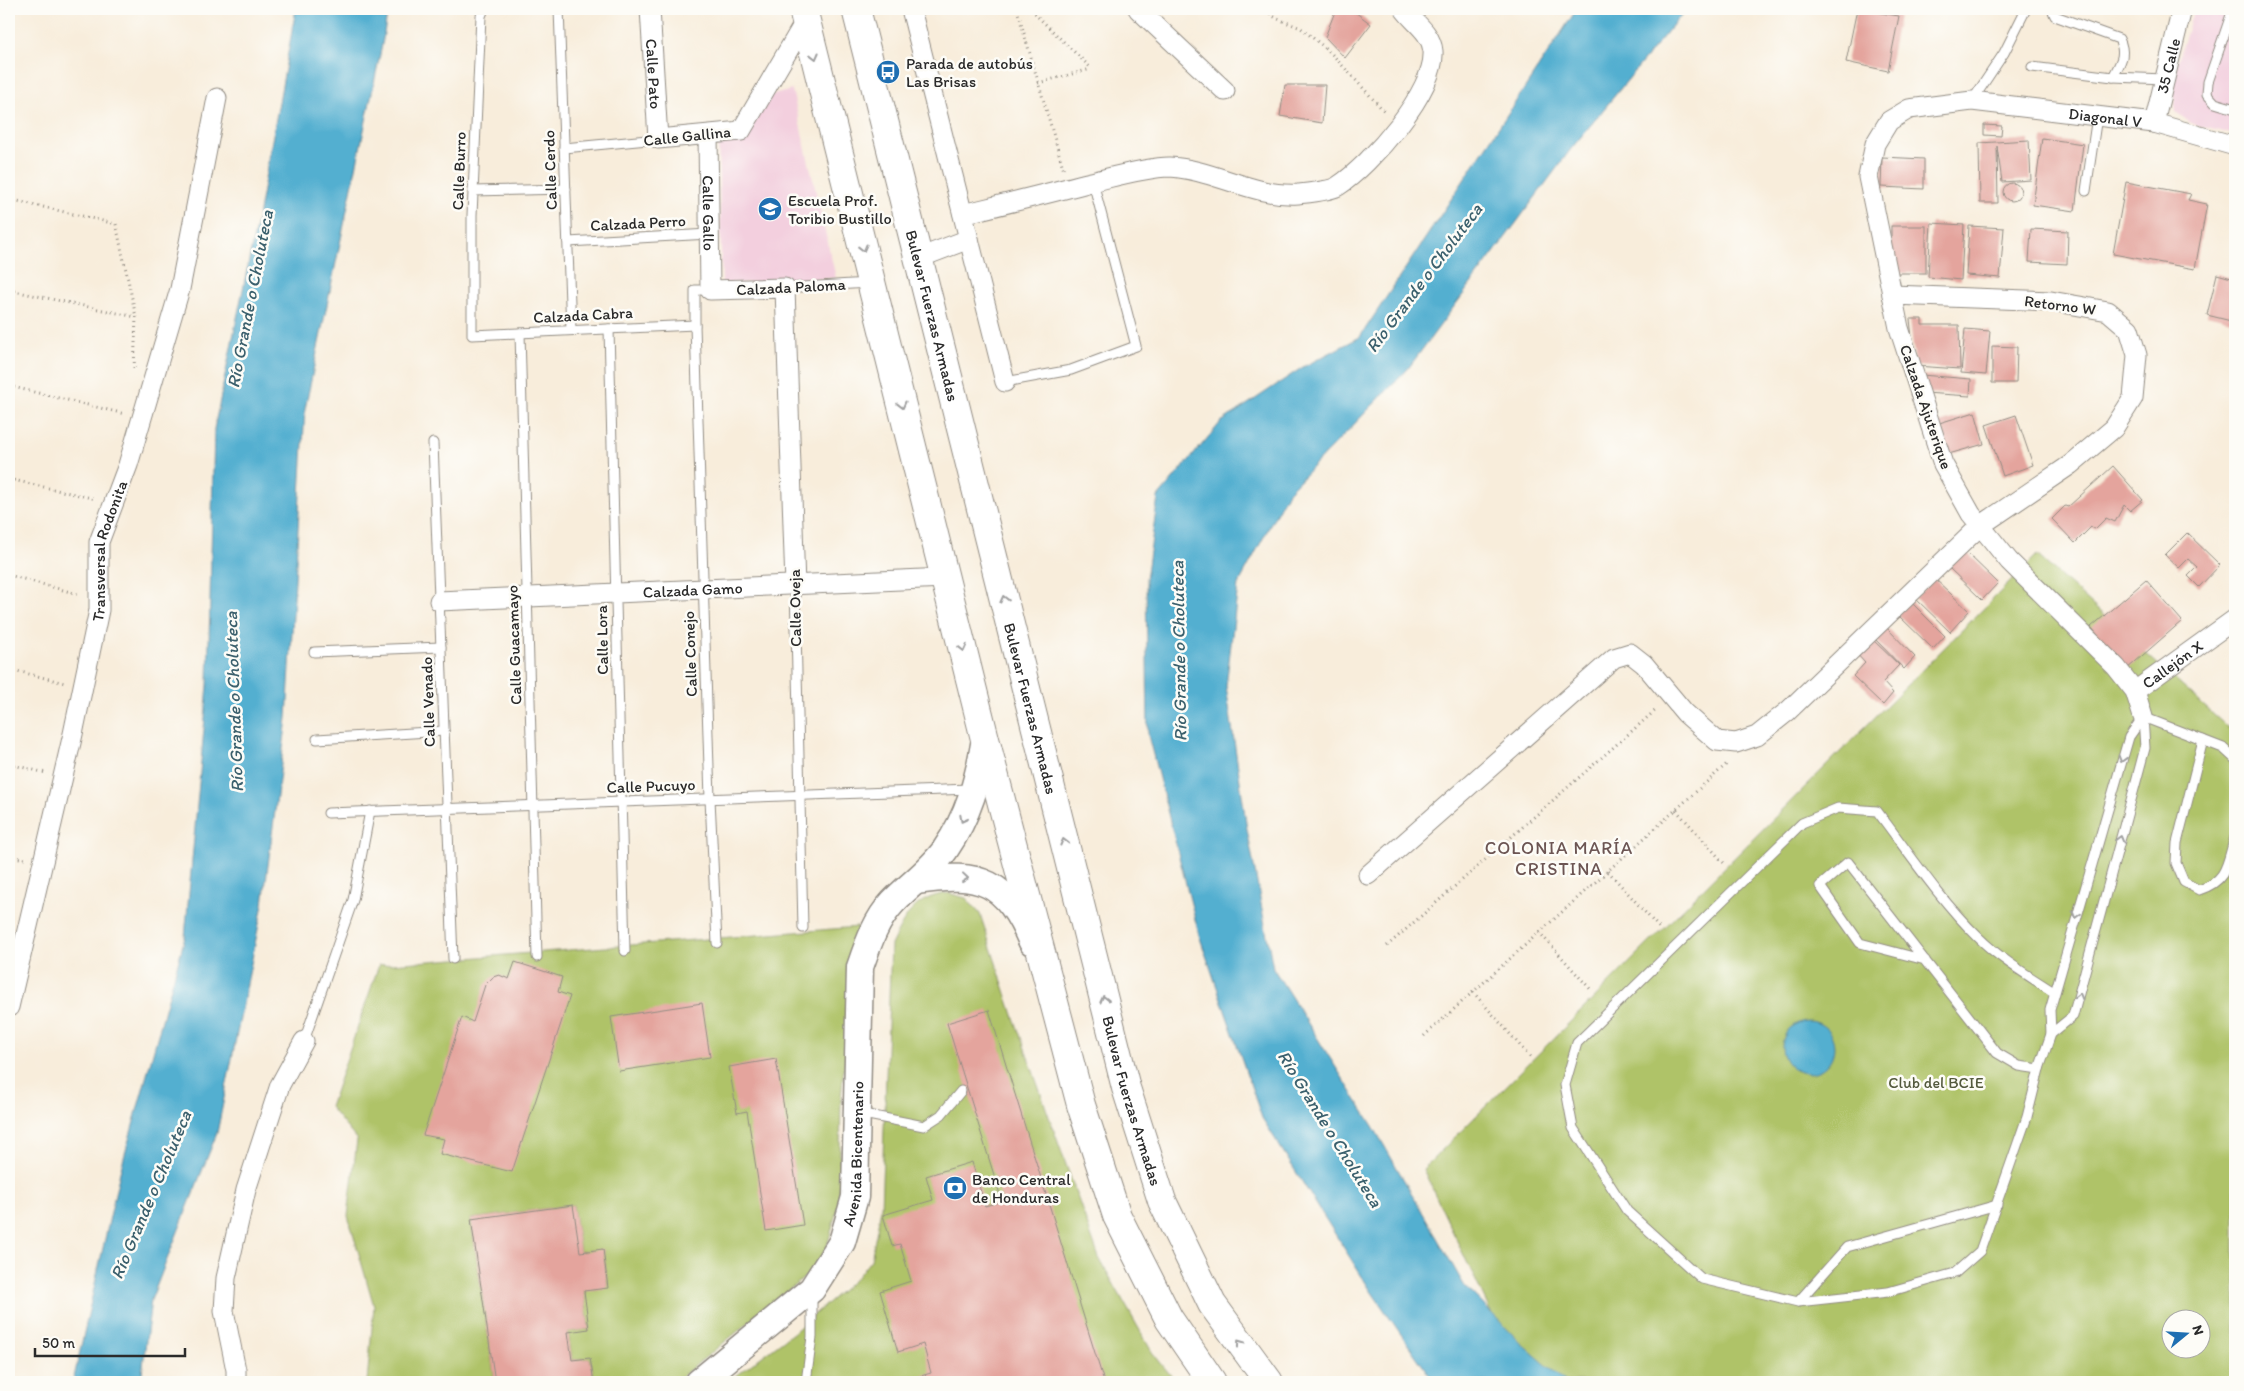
<svg xmlns="http://www.w3.org/2000/svg" width="2244" height="1391" font-family="Itim,sans-serif">
<style>
.built{fill:#f3cfde}
.green{fill:#afc367;stroke:#6d7749;fill-rule:evenodd}
.water{fill:#52afd0;stroke:#3e6d7e}
.building{fill:#e4a49d}
.lines{fill:none;stroke-linecap:round;stroke-linejoin:round}
.lane-casing{stroke:#928c83;stroke-width:11}
.street-casing{stroke:#928c83;stroke-width:21}
.secondary-casing{stroke:#928c83;stroke-width:29}
.highway-casing{stroke:#928c83;stroke-width:30}
.path{stroke:#928c83;stroke-width:3;stroke-dasharray:1 4;stroke-linecap:butt}
.lane{stroke:#fff;stroke-width:9}
.street{stroke:#fff;stroke-width:19}
.secondary{stroke:#fff;stroke-width:26}
.highway{stroke:#fff;stroke-width:28}
.oneway{stroke:#a0a0a0}
.labels{text-anchor:middle;dominant-baseline:central;stroke-width:5;stroke-linejoin:round;paint-order:stroke}
.poi-label{font-size:16px;fill:#2b2b2b;stroke:#fdfcf7;text-anchor:start}
.street-label{font-size:16px;fill:#2b2b2b;stroke:#fdfcf7}
.park-label{font-size:16px;fill:#53593d;stroke:#fdfcf7}
.water-label{font-size:18px;font-style:italic;fill:#3b606d;stroke:#fdfcf7}
.neighbourhood-label{font-size:18px;letter-spacing:1px;fill:#6c5553;stroke:#fdfcf7}
</style>
<rect width="100%" height="100%" fill="#fdfcf7"/>
<filter id="ink" filterUnits="userSpaceOnUse"><feTurbulence type="fractalNoise" baseFrequency=".02" numOctaves="2"/><feDisplacementMap in="SourceGraphic" scale="10" xChannelSelector="R" yChannelSelector="G"/><feConvolveMatrix kernelMatrix="1 2 1 2 8 2 1 2 1" color-interpolation-filters="sRGB"/></filter>
<filter id="wash" filterUnits="userSpaceOnUse"><feTurbulence type="fractalNoise" baseFrequency=".0096" numOctaves="4" result="noise"/><feDisplacementMap in="SourceGraphic" scale="20" xChannelSelector="R" yChannelSelector="G"/><feGaussianBlur stdDeviation="1.12" result="paint"/><feColorMatrix in="noise" values="0 0 0 0 0 0 0 0 0 0 0 0 0 0 0 0 0 1.4 0 .05"/><feComposite in="paint" operator="in"/></filter>
<g filter="url(#wash)">
<rect width="100%" height="100%" fill="#f8eddb"/>
<g class="built">
<path d="M2194 9H2235V135L2192 124 2176 112 2172 81Z"/>
<path d="M792 90 836 278 722 284 718 140 747 138 765 97Z"/>
</g>
<g class="green">
<path d="M2037 555 2235 734V1382H1541L1512 1357 1423 1169ZM2172 1318H2202V1348H2172Z"/>
<path d="M948 893 966 898 980 914 1012 1012 1099 1258 1152 1352 1176 1382H728L793 1333 855 1279 871 1260 881 1209 891 945C905 917 913 898 948 893Z"/>
<path d="M858 927 841 1098 839 1202 827 1247 809 1274 675 1382H594L590 1358 572 1360 568 1332 589 1329 584 1291 608 1287 603 1250 580 1252 573 1205 471 1219 495 1382H367L374 1306 348 1216 357 1140 330 1107 379 965Z"/>
</g>
<g class="water">
<path d="M296 9H388L382 45 305 409 287 718 263 904 217 1133 151 1300 141 1382H73L120 1172 185 937 208 685 214 429 258 217Z"/>
<path d="M1577 9H1686L1571 149 1407 370 1288 492 1238 585 1226 686 1247 829 1273 968 1373 1126 1464 1285 1521 1343 1566 1382H1434L1371 1291 1262 1118 1199 935 1148 735 1146 579 1158 497 1221 422 1303 367 1360 337Z"/>
<circle cx="1808" cy="1047" r="26"/>
</g>
<g id="blocks">
<g class="building">
<path d="M1336 9H1351L1371 24 1345 58 1325 37Z"/>
<path d="M1857 9 1899 16 1888 71 1846 62Z"/>
<path d="M1285 85H1325L1322 123 1280 116Z"/>
<path d="M1984 125 2002 126 2001 136 1984 135Z"/>
<path d="M2042 138 2083 144 2075 211 2033 205Z"/>
<path d="M2029 140 2031 180 2002 182 1997 146 1998 203H1980L1979 143Z"/>
<path d="M1882 157 1924 159V189L1881 187Z"/>
<path d="M2126 182 2191 194 2188 200 2207 204 2195 269 2113 254Z"/>
<circle cx="2012" cy="192" r="9"/>
<path d="M1931 223 1964 225 1961 280 1928 277Z"/>
<rect x="1891" y="226" width="35" height="47"/>
<path d="M1969 226 2004 228 2000 278 1966 275Z"/>
<path d="M2031 229 2068 231 2067 264 2029 262Z"/>
<path d="M2217 274 2235 279V322L2207 315Z"/>
<path d="M1910 319H1922V325H1959L1960 369 1915 366Z"/>
<path d="M1965 329 1990 331 1986 375 1961 373Z"/>
<path d="M1992 346 2017 347 2016 383H1992Z"/>
<path d="M1921 375 1971 379 1970 396 1925 393Z"/>
<path d="M1975 412 1984 444 1945 455 1936 424Z"/>
<path d="M2016 415 2033 465 2003 476 1986 425Z"/>
<path d="M2113 466 2143 500 2130 511 2124 505 2115 522 2106 518 2095 529 2091 527 2075 543 2052 519 2065 506 2068 507Z"/>
<path d="M2187 533 2220 565 2199 587 2188 576 2197 567 2188 559 2179 568 2165 555Z"/>
<path d="M1963 549 1998 583 1982 600 1947 566Z"/>
<path d="M1934 578 1969 611 1950 632 1915 598Z"/>
<path d="M2146 580 2182 621 2127 669 2091 627Z"/>
<path d="M1910 601 1945 636 1933 649 1897 614Z"/>
<path d="M1886 627 1915 657 1904 669 1874 638Z"/>
<path d="M1871 638 1899 665 1883 682 1893 693 1883 705 1853 676 1865 663 1856 653Z"/>
<path d="M515 962 562 977 558 992 570 996 512 1172 440 1154 444 1139 423 1135 462 1017 473 1022 485 985 493 977 499 975 509 979Z"/>
<path d="M702 1003 710 1057 619 1071 611 1017Z"/>
<path d="M989 1010 1104 1382H911L910 1379 931 1373 923 1344 898 1352 880 1291 911 1281 900 1244 892 1246 883 1215 933 1200 926 1176 972 1162 985 1206 1002 1201 947 1023Z"/>
<path d="M776 1059 803 1225 766 1231 747 1111 737 1113 729 1067Z"/>
<path d="M573 1205 580 1252 603 1249 608 1288 584 1291 589 1329 568 1332 572 1360 590 1358 594 1382H495L471 1219Z"/>
</g>
</g>
</g>
<g filter="url(#ink)">
<use href="#blocks" fill-opacity="0" stroke="#928c83" stroke-width="1"/>
<g class="lines">
<g class="lane-casing">
<g id="lane">
<path d="M484 9 481 16 472 215V335L695 325"/>
<path d="M559 9 571 330"/>
<path d="M2052 9 2055 16 2119 39C2127 55 2120 63 2113 77L2165 79"/>
<path d="M2233 9 2208 82 2207 94 2215 103 2235 109"/>
<path d="M2032 67 2113 77"/>
<path d="M1972 101 2004 53 2026 9"/>
<path d="M564 148 658 139"/>
<path d="M473 191 566 189"/>
<path d="M2086 191 2097 116"/>
<path d="M568 242 709 234"/>
<path d="M785 288 869 283"/>
<path d="M710 290H695V325L710 799 717 943"/>
<path d="M609 329 625 951"/>
<path d="M520 333 537 957"/>
<path d="M1005 382 1071 370 1136 346 1093 182"/>
<path d="M433 443 453 959"/>
<path d="M795 586 803 928"/>
<path d="M314 652 441 647"/>
<path d="M2143 717 2223 748 2235 759"/>
<path d="M317 739 444 731"/>
<path d="M2203 740 2177 843 2176 863 2184 882 2199 890C2228 881 2227 863 2235 837"/>
<path d="M328 813 970 789"/>
<path d="M1925 960 1860 943 1820 886 1848 862 1997 1053 2019 1066 2039 1069"/>
<path d="M2055 993C2029 976 2000 959 1978 937 1939 899 1909 853 1877 811L1838 808 1802 823 1577 1043 1565 1085 1573 1128 1627 1211 1702 1279 1798 1302 1888 1292 1955 1273 1980 1251 2027 1117 2039 1069 2051 1034 2050 1010 2129 737 2143 717"/>
<path d="M2051 1034 2073 1016 2145 748 2143 717"/>
<path d="M304 1041 353 900 370 811"/>
<path d="M858 1113 924 1126 941 1115 961 1091"/>
<path d="M1798 1302 1847 1247 1997 1205"/>
<path d="M806 1382 812 1337V1295"/>
</g>
</g>
<g class="street-casing">
<g id="street">
<path id="s1" d="M650 9 658 139 741 131 806 20"/>
<path d="M911 9 1005 382"/>
<path d="M1138 9 1225 91"/>
<path id="s2" d="M2154 123 2182 9"/>
<path id="s3" d="M708 135 710 290 785 288 795 586"/>
<path d="M963 214C1004 204 1046 194 1087 183 1109 178 1147 167 1169 167 1213 169 1253 197 1298 194 1307 193 1331 191 1338 186 1370 165 1436 91 1433 51 1431 32 1414 23 1404 9"/>
<path d="M919 258 969 239"/>
<path id="s4" d="M439 601 945 578"/>
<path id="s5" d="M2135 691 2235 619"/>
<path id="s6" d="M2143 717 2135 691 2116 667 2009 561 1971 514 1943 464 1899 328 1868 177 1875 144 1889 121 1909 109 1972 101 2154 123 2235 146"/>
<path d="M1368 875 1614 658 1630 653 1644 664 1685 713 1717 741 1736 743 1757 736 1788 711 1980 526 2070 465 2114 428 2133 398 2137 355 2129 329 2108 311 2051 301 1892 295"/>
<path id="s7" d="M9 1007 73 734 99 610V542L128 465 180 289 217 98"/>
<path d="M236 1382V1370L224 1311 226 1278 246 1190 280 1085 304 1041"/>
</g>
</g>
<g class="secondary-casing">
<g id="secondary">
<path d="M917 881C981 871 1006 881 1032 942"/>
<path id="s8" d="M699 1382 812 1289 842 1242 855 1197 860 967C868 944 876 920 893 902 910 884 930 871 945 850 969 815 978 781 985 739"/>
</g>
</g>
<g class="highway-casing">
<g id="highway">
<path d="M803 9 985 739 1081 1105 1117 1216 1169 1319 1212 1382"/>
<path id="s9" d="M856 9 1126 1088 1162 1201 1212 1304 1269 1382"/>
</g>
</g>
<g class="path">
<path d="M1017 9 1064 171"/>
<path d="M1032 9 1038 17 1092 69"/>
<path d="M1261 9 1278 19 1301 28 1330 52 1385 112"/>
<path d="M1038 83 1091 69"/>
<path d="M9 199 116 224 136 317 134 370"/>
<path d="M9 290 136 317"/>
<path d="M9 386 125 414"/>
<path d="M9 479 96 499"/>
<path d="M9 575 81 595"/>
<path d="M9 669 65 683"/>
<path d="M9 764 46 773"/>
<path d="M1676 810 1724 863"/>
<path d="M9 856 25 859"/>
<path d="M1608 871 1660 929"/>
<path d="M1539 932 1592 991"/>
<path d="M1387 946 1657 709"/>
<path d="M1473 992 1530 1057"/>
<path d="M1424 1036 1729 762"/>
</g>
<use href="#lane" class="lane"/>
<use href="#street" class="street"/>
<use href="#secondary" class="secondary"/>
<use href="#highway" class="highway"/>
</g>
<defs><path id="oneway-chevron" d="M-2-3.5L2.5 0L-2 3.5" fill="none" stroke-width="1.6" stroke-linecap="round" stroke-linejoin="round" transform="scale(1.25)"/></defs>
<g class="oneway">
<use href="#oneway-chevron" transform="translate(815 56) rotate(76)"/>
<use href="#oneway-chevron" transform="translate(863 248) rotate(76)"/>
<use href="#oneway-chevron" transform="translate(902 405) rotate(76)"/>
<use href="#oneway-chevron" transform="translate(1004 599) rotate(-104)"/>
<use href="#oneway-chevron" transform="translate(963 648) rotate(76)"/>
<use href="#oneway-chevron" transform="translate(2122 759) rotate(107)"/>
<use href="#oneway-chevron" transform="translate(963 819) rotate(118)"/>
<use href="#oneway-chevron" transform="translate(2120 839) rotate(-75)"/>
<use href="#oneway-chevron" transform="translate(1064 842) rotate(-104)"/>
<use href="#oneway-chevron" transform="translate(965 878) rotate(6)"/>
<use href="#oneway-chevron" transform="translate(2076 915) rotate(106)"/>
<use href="#oneway-chevron" transform="translate(2079 996) rotate(-75)"/>
<use href="#oneway-chevron" transform="translate(1104 999) rotate(-104)"/>
<use href="#oneway-chevron" transform="translate(1240 1343) rotate(-126)"/>
</g>
</g>
<defs>
<g id="bus-disc" transform="scale(1.25)"><circle r="9.5" fill="#1f6fb2" stroke="#fdfcf7"/><path d="M-5-6H5V4H4V6H2V4H-2V6H-4V4H-5ZM-3.5-4V0h7V-4ZM-3.5 1.2v1.5H-2V1.2ZM2 1.2v1.5H3.5V1.2Z" fill="#fff"/></g>
<g id="school-disc" transform="scale(1.25)"><circle r="9.5" fill="#1f6fb2" stroke="#fdfcf7"/><path d="M0-5L7-2L0 1L-7-2ZM-4 1L0 2.5L4 1V4Q0 6-4 4Z" fill="#fff"/></g>
<g id="bank-disc" transform="scale(1.25)"><circle r="9.5" fill="#1f6fb2" stroke="#fdfcf7"/><path d="M-6-4H6V4H-6ZM0-2.3a2.3 2.3 0 1 0 0 4.6a2.3 2.3 0 1 0 0-4.6Z" fill="#fff"/></g>
</defs>
<g fill-rule="evenodd">
<use href="#bus-disc" x="888" y="72"/>
<use href="#school-disc" x="770" y="209"/>
<use href="#bank-disc" x="955" y="1188"/>
</g>
<g class="labels">
<g class="poi-label">
<text x="906" y="63">Parada de autobús<tspan x="906" dy="18">Las Brisas</tspan></text>
<text x="788" y="200">Escuela Prof.<tspan x="788" dy="18">Toribio Bustillo</tspan></text>
<text x="972" y="1179">Banco Central<tspan x="972" dy="18">de Honduras</tspan></text>
</g>
<g class="street-label">
<text stroke="none"><textPath href="#s2" startOffset="59">35 Calle</textPath></text>
<text stroke="none"><textPath href="#s1" startOffset="65">Calle Pato</textPath></text>
<text stroke="none"><textPath href="#s6" startOffset="905">Diagonal V</textPath></text>
<text transform="translate(687 136) rotate(-6)">Calle Gallina</text>
<text transform="translate(550 170) rotate(-92)">Calle Cerdo</text>
<text transform="translate(459 171) rotate(-88)">Calle Burro</text>
<text stroke="none"><textPath href="#s3" startOffset="78">Calle Gallo</textPath></text>
<text transform="translate(638 223) rotate(-3)">Calzada Perro</text>
<text transform="translate(791 287) rotate(-3)">Calzada Paloma</text>
<text transform="translate(2060 305) rotate(7)">Retorno W</text>
<text transform="translate(583 315) rotate(-3)">Calzada Cabra</text>
<text stroke="none"><textPath href="#s9" startOffset="316">Bulevar Fuerzas Armadas</textPath></text>
<text transform="translate(1926 407) rotate(71)">Calzada Ajuterique</text>
<text stroke="none"><textPath href="#s7" startOffset="468">Transversal Rodonita</textPath></text>
<text stroke="none"><textPath href="#s4" startOffset="254">Calzada Gamo</textPath></text>
<text transform="translate(795 608) rotate(-91)">Calle Oveja</text>
<text transform="translate(602 640) rotate(-91)">Calle Lora</text>
<text transform="translate(514 645) rotate(-92)">Calle Guacamayo</text>
<text transform="translate(690 654) rotate(-92)">Calle Conejo</text>
<text stroke="none"><textPath href="#s5" startOffset="46">Callejón X</textPath></text>
<text transform="translate(428 702) rotate(-92)">Calle Venado</text>
<text stroke="none"><textPath href="#s9" startOffset="721">Bulevar Fuerzas Armadas</textPath></text>
<text transform="translate(651 786) rotate(-2)">Calle Pucuyo</text>
<text stroke="none"><textPath href="#s9" startOffset="1126">Bulevar Fuerzas Armadas</textPath></text>
<text stroke="none"><textPath href="#s8" startOffset="292">Avenida Bicentenario</textPath></text>
</g>
<g class="park-label">
<text x="1936" y="1082">Club del BCIE</text>
</g>
<g class="water-label">
<text transform="translate(1424 278) rotate(-53)">Río Grande o Choluteca</text>
<text transform="translate(250 299) rotate(-79)">Río Grande o Choluteca</text>
<text transform="translate(1179 651) rotate(-91)">Río Grande o Choluteca</text>
<text transform="translate(234 702) rotate(-92)">Río Grande o Choluteca</text>
<text transform="translate(1330 1129) rotate(58)">Río Grande o Choluteca</text>
<text transform="translate(151 1195) rotate(-67)">Río Grande o Choluteca</text>
</g>
<g class="neighbourhood-label">
<text x="1559" y="848">COLONIA MARÍA<tspan x="1559" dy="21">CRISTINA</tspan></text>
</g>
</g>
<rect width="2244" height="1391" fill="none" stroke="#fdfcf7" stroke-width="30"/>
<g transform="translate(2186 1334) rotate(72)"><circle r="24" fill="#fdfcf7" stroke="#a9a8a5"/>
<path d="M0-4L9 19L0 12L-9 19Z" fill="#1f6fb2"/>
<text y="-8" font-size="14" font-weight="bold" text-anchor="middle" fill="#2b2b2b">N</text>
</g>
<path d="M35 1348v8h150v-8" fill="none" stroke="#2b2b2b" stroke-width="2.5"/>
<text x="42" y="1348" font-size="15" fill="#2b2b2b" stroke="#fdfcf7" stroke-width="4" paint-order="stroke">50 m</text>
</svg>
